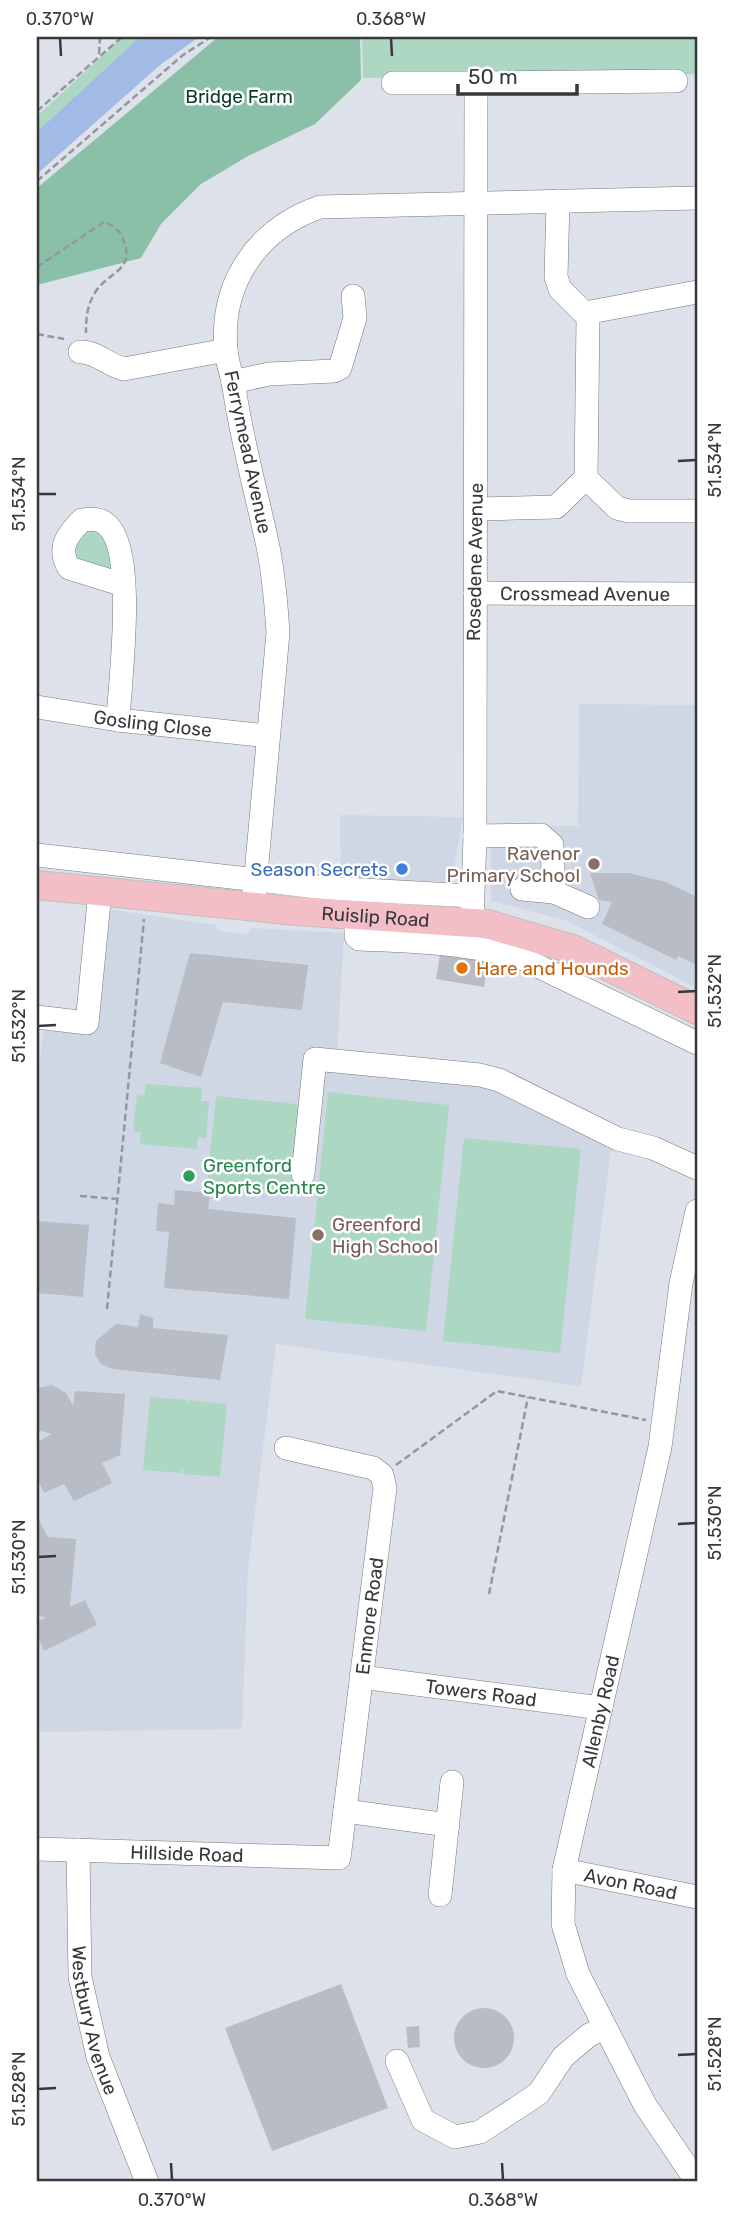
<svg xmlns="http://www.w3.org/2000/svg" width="734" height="2219" font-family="Rubik,sans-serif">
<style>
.built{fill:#cfd7e5}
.green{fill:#acd7c3}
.forest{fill:#89c0a7}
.water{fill:#a2bae6}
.building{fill:#b8bcc4}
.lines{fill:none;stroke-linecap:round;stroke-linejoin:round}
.minor-casing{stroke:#74787f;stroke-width:24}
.major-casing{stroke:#bfbfc0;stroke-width:30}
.path{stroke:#94979d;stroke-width:2.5;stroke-dasharray:7 3.5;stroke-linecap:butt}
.minor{stroke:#fff;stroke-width:23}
.major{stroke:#f4bec7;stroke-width:28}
.ticks{fill:none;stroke:#36383b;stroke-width:2.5}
.education-dot{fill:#8d6e63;stroke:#fff;stroke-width:2.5}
.shop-dot{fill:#3f7fe0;stroke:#fff;stroke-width:2.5}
.food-dot{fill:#e8710a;stroke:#fff;stroke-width:2.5}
.leisure-dot{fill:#2e9e5b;stroke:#fff;stroke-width:2.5}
.labels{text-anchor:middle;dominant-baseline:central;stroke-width:5;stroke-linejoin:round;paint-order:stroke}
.park-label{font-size:19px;fill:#0c3c2b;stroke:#fff}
.street-label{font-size:19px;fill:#36383b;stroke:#fff}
.education-label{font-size:19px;fill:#785e54;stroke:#fff;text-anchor:end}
.shop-label{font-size:19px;fill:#366cbe;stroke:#fff;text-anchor:end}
.food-label{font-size:19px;fill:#c56008;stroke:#fff;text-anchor:start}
.leisure-label{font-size:19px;fill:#27864d;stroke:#fff;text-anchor:start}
.neatline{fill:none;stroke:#36383b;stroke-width:2.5}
.ticks-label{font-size:18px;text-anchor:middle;fill:#36383b}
</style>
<rect width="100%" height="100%" fill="#dde1e9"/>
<g class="built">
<path d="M579 704 697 705V988L565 920 491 901V825L578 826Z"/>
<path d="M340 815 463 817 451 882 341 879Z"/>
<path d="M101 908 215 925 218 931 247 934 250 928 344 933 337 1055 488 1067 614 1127 581 1386 276 1344 248 1568 242 1729 37 1732V1085L46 1011 92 1015Z"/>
</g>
<g class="green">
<path d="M123 37H141L37 132V116Z"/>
<path d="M362 37H697V74L363 78Z"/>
<path d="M90 526 106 534 113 568 107 571 72 562 69 546Z"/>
<path d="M146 1084 202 1088 201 1101H209L206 1138 198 1137 197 1149 140 1144 141 1132 133 1131 137 1095 144 1096Z"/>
<path d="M328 1092 449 1105 426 1331 305 1319Z"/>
<path d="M216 1096 306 1105 296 1193 207 1184Z"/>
<path d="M464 1138 581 1149 560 1353 443 1341Z"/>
<path d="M150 1397 187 1400V1405L189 1400 227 1404 220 1477 183 1474V1468L180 1473 143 1470Z"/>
</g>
<path class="forest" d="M218 37H360L361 80 315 124 248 156 201 184 161 224 141 258 37 285V188Z"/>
<path class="water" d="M140 37H199L160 65 37 174V132Z"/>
<g class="building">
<path d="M590 873H629L666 882 697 897V965L678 956 676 960 602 924 612 902 599 900Z"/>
<path d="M441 949 489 957 484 987 436 979Z"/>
<path d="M190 953 308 965 302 1010 223 1002 201 1077 160 1063Z"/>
<path d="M175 1190 210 1193 208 1209 296 1218 289 1299 164 1288 169 1232 156 1231 158 1203 174 1205Z"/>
<path d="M37 1221 89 1225 83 1297 37 1293Z"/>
<path d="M140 1314 153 1318V1328L228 1335 220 1380 112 1369 101 1364 95 1354 96 1341 116 1324 138 1327Z"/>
<path d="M52 1385 66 1393 73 1406 75 1391 125 1394 120 1455 102 1463 112 1483 74 1501 64 1484 44 1493 37 1477V1442L52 1434 37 1430V1388Z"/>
<path d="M37 1517 48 1537 76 1539 70 1607 85 1600 97 1625 44 1651 37 1634V1622L46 1617 37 1616Z"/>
<path d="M341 1984 388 2108 272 2151 225 2028Z"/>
<circle cx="484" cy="2038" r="30"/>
<path d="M419 2026 420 2047 408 2048 406 2027Z"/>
</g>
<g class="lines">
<g class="minor-casing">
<g id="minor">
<path d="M393 83H476L475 836 472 922"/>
<path d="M476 83 676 81"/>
<path d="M558 201 556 277 560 289 588 317 586 478 617 508 629 511H697"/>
<path d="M585 313 697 292"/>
<path d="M80 352C96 351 107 365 124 369L226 350"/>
<path d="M233 382 269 374 334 371 340 368 355 318 353 296"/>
<path d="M476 509 556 507 586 478"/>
<path id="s1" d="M475 593 697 594"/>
<path id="s2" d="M37 707 118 720 268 736"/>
<path d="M118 720C120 680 137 551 107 525 100 518 91 519 82 520 67 535 57 548 69 568L114 582H124"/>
<path d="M475 836 541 835 552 845 554 892 588 907"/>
<path d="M37 855 327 888 472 896"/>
<path d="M522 889 554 892"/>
<path d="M253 907 278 633C276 600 273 566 265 533 254 484 241 436 234 387 232 375 227 363 226 350 220 283 257 229 320 207L697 198"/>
<path d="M356 915V936L359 939C415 941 467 943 521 958L531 935"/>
<path d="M521 958 697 1043"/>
<path d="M37 1017 87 1023 100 892"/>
<path d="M303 1174 315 1059 480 1075 499 1080 618 1139 653 1148 697 1168"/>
<path id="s3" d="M361 1677 601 1708"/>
<path d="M345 1811 448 1825"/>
<path id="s4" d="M37 1849 339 1858 385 1488 382 1475 373 1468 286 1448"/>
<path id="s5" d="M78 1850 80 1977 98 2057 147 2182"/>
<path id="s6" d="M564 1870 697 1897"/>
<path d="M440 1895 452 1782"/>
<path d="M397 2061 423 2120 455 2137 480 2132 529 2100 539 2093 563 2057 589 2035 605 2028"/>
<path id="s7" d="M697 2182 645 2105 578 1974 563 1924 564 1870 660 1447 681 1283 697 1211"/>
</g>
</g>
<g class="major-casing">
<g id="major">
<path id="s8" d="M37 885 296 911 487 924 575 950 697 1010"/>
</g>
</g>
<g class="path">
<path d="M99 54 100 37"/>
<path d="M37 111 122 37"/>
<path d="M37 181 183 55 211 37"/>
<path d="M37 267 104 222C113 225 119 230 123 239 136 270 110 271 96 291 87 305 86 317 86 333"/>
<path d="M37 334 64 339"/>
<path d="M80 1196 117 1199"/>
<path d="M107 1309 144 919"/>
<path d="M396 1465 497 1391 646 1420"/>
<path d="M489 1594 528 1397"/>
</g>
<use href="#minor" class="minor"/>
<use href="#major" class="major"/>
</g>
<path class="ticks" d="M60 38 61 56M391 38 392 56M678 461 696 460M38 494H56M678 992 696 991M38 1026 56 1025M678 1524 696 1523M38 1557 56 1556M678 2055 696 2054M38 2089 56 2088M171 2163 172 2180M502 2163 503 2180"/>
<g class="education-dot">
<circle cx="594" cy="864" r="7"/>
<circle cx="318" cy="1235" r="7"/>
</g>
<circle class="shop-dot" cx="402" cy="869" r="7"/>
<circle class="food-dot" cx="462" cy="968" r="7"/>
<circle class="leisure-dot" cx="189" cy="1176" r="7"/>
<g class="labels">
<g class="park-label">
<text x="239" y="96">Bridge Farm</text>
</g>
<g class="street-label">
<text transform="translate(248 452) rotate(78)">Ferrymead Avenue</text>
<text transform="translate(475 562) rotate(-89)">Rosedene Avenue</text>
<text stroke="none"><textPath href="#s1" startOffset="110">Crossmead Avenue</textPath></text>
<text stroke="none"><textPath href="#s2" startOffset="117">Gosling Close</textPath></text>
<text stroke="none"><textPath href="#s8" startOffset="340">Ruislip Road</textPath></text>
<text stroke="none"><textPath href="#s4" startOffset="546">Enmore Road</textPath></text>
<text stroke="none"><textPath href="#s3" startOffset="121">Towers Road</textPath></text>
<text stroke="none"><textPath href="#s7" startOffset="509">Allenby Road</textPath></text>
<text stroke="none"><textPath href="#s4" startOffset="150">Hillside Road</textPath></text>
<text stroke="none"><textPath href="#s6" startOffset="68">Avon Road</textPath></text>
<text stroke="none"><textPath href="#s5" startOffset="172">Westbury Avenue</textPath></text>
</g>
<g class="education-label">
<text x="580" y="853">Ravenor<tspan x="580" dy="22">Primary School</tspan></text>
<text x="332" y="1224" text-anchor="start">Greenford<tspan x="332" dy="22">High School</tspan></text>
</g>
<g class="shop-label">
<text x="388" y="869">Season Secrets</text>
</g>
<g class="food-label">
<text x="476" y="968">Hare and Hounds</text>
</g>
<g class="leisure-label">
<text x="203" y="1165">Greenford<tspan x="203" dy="22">Sports Centre</tspan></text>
</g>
</g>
<rect width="734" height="2219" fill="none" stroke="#ffffff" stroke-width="77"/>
<path d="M458 84v10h119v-10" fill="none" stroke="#36383b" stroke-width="3.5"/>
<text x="468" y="84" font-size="21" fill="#36383b" stroke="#ffffff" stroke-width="5" paint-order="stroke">50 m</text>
<rect x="38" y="38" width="658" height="2142" class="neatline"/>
<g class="ticks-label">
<text x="60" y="25">0.370°W</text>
<text x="391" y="25">0.368°W</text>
<text transform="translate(715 460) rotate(-90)" y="6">51.534°N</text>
<text transform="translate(19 494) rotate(-90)" y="6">51.534°N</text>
<text transform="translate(715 991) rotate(-90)" y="6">51.532°N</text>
<text transform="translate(19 1026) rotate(-90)" y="6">51.532°N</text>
<text transform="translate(715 1523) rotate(-90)" y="6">51.530°N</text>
<text transform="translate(19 1557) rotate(-90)" y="6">51.530°N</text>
<text transform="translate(715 2054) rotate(-90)" y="6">51.528°N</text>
<text transform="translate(19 2089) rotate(-90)" y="6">51.528°N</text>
<text x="172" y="2206">0.370°W</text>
<text x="503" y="2206">0.368°W</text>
</g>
</svg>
